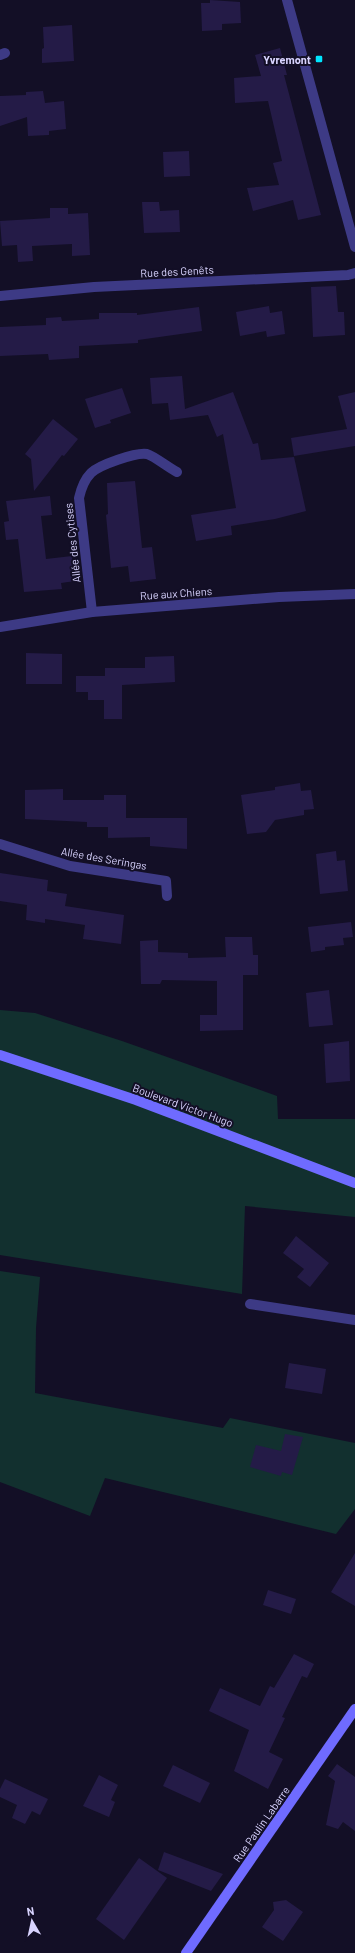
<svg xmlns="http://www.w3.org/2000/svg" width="355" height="1953" font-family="Barlow,sans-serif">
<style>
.green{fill:#12302f}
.building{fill:#241b47}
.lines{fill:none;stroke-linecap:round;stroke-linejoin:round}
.street{stroke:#3d3a85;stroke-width:10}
.secondary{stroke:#6f6bff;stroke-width:10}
.poi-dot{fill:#00e5ff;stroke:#130f26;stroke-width:1.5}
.labels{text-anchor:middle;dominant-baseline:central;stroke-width:4;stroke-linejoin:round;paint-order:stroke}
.poi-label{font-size:11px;font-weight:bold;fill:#d9d4ff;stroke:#130f26;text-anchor:end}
.street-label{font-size:11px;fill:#d9d4ff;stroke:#130f26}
</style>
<rect width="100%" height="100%" fill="#130f26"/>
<g class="green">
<path d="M0 1010 35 1013 122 1041 277 1096 278 1119H355V1217L245 1206 242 1294 0 1255Z"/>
<path d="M0 1271 40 1277 36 1328 35 1393 223 1428 230 1418 355 1443V1509L336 1534 105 1478 90 1516 0 1482Z"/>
</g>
<g class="building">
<path d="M210 0 240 2 241 23 222 24V30L202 31 201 3H210Z"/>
<path d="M72 25 74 61 42 63V49L44 48 43 27Z"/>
<path d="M280 48 287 75H284L321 215 298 220 293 200 253 211 247 188 279 185 273 163 282 161 268 101 235 103 234 78 261 76 255 55Z"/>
<path d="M43 91 45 103 64 101 66 129 49 131V135L28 136 27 117 0 126V96L26 95V92Z"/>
<path d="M189 151 190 176 164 177 163 152Z"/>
<path d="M142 202H159L160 211 179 210 180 232 144 233Z"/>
<path d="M50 208H68V214L88 213 90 255 72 256V244L32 246 33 261 18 262 17 245 2 246 0 221 50 218Z"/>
<path d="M336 286 338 312H344L345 335 313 337 311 287Z"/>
<path d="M269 306 270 313 282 311 285 334 267 337 266 331 240 336 236 312Z"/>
<path d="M199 307 202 331 138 340V343L79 346V358L49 360 48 354 0 356V327L46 325V318L61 317 62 321 99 319V313H137V315Z"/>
<path d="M182 376 185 409 233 392 253 444 258 443 261 460 294 457 306 511 275 519 231 526 232 535 196 541 191 515 236 508 223 434 217 437 208 415 170 420 168 403 152 404 150 378Z"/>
<path d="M122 388 131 413 110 420 111 423 95 428 85 399Z"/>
<path d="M355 392V446L294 456 291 438 347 429 338 396Z"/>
<path d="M53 419 78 439 64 456 62 455 34 491 31 459 25 454Z"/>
<path d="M135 481 142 548 152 547 156 579 130 582 128 566 111 568 106 515 108 514 107 483Z"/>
<path d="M50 496 52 515 41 516 46 559 72 556 75 581 61 583 62 589 24 592 18 539 6 540 4 522 9 521 6 501Z"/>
<path d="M26 653 62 654V684H26Z"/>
<path d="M174 656 175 682 122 685V719H104V700H88V692H76V676H105V668H145V657Z"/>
<path d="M300 783 301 791 311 790 314 809 304 810V815L275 820 266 832 247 834 241 795 275 790V787Z"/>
<path d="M63 789V800H104V795H126V818H187V849L150 846V837L108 838V827H87V822L25 819V790Z"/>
<path d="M336 851 337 861 345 860 348 891 320 894 316 854Z"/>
<path d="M0 873 48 880 47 891 67 894 65 906 124 915 121 944 83 939 85 925 45 919V923L26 920 27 905 0 901Z"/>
<path d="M351 922 353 937 343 938 344 945 325 947V950L311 952 308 927Z"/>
<path d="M225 937H252L253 955H258V975H243V1030L200 1031V1015H217V981L162 980 160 984H141L140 941 158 940V952L188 953V958L226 957Z"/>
<path d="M329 990 333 1025 309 1027 306 993Z"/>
<path d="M349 1041 350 1081 326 1083 324 1044Z"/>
<path d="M296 1236 329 1263 310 1287 297 1277 304 1269 283 1253Z"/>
<path d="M289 1363 326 1369 322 1394 285 1388Z"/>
<path d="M285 1434 303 1437 292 1475 282 1472 281 1476 250 1467 256 1445 281 1451Z"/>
<path d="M355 1553V1606L331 1592Z"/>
<path d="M268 1590 296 1599 291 1614 263 1605Z"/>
<path d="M294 1654 314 1664 307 1678 302 1676 282 1717 285 1718 269 1752 283 1759 268 1789 234 1771 249 1730 209 1711 220 1688 260 1706 270 1686 274 1688Z"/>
<path d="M337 1764 355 1777V1831L343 1822 338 1829 326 1825 335 1781 328 1776Z"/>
<path d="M173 1765 210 1783 200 1803 163 1786Z"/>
<path d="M99 1775 118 1785 111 1800 115 1802 109 1817 83 1806Z"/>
<path d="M5 1779 48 1799 40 1815 32 1811 25 1824 12 1818 17 1805 0 1797V1789Z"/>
<path d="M164 1852 223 1874 211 1891 158 1870Z"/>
<path d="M139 1858 167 1878 124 1940 96 1919Z"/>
<path d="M286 1900 303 1912 283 1941 262 1927 274 1910 273 1902Z"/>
</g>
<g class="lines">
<g class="street">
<path d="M287 0 355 247"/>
<path d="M0 55 5 53"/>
<path d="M0 296 94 287 348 275 355 273"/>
<path d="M92 612 79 498C81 489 84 480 91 473 99 465 136 452 147 454 154 456 169 468 177 472"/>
<path d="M0 627 92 612 279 597 355 594"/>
<path d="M0 844 70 866 166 881 167 896"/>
<path d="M250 1304 355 1320"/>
</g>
<g class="secondary">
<path d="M0 1055 136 1100 355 1183"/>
<path d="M186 1953 355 1709"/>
</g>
</g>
<rect class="poi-dot" x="315" y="55" width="8" height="8" rx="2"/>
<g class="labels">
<g class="poi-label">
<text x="311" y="59">Yvremont</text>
</g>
<g class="street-label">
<text transform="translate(177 271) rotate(-3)">Rue des Genêts</text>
<text transform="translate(72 543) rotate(-96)">Allée des Cytises</text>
<text transform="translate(176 593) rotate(-4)">Rue aux Chiens</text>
<text transform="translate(104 858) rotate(10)">Allée des Seringas</text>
<text transform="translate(183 1105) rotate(20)">Boulevard Victor Hugo</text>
<text transform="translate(261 1824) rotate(-55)">Rue Paulin Labarre</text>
</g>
</g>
<g transform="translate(32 1921) rotate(351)" stroke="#130f26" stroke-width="3" paint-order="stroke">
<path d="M0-3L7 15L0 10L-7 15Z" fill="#d9d4ff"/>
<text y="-6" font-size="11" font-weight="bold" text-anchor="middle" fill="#d9d4ff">N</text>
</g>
</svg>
